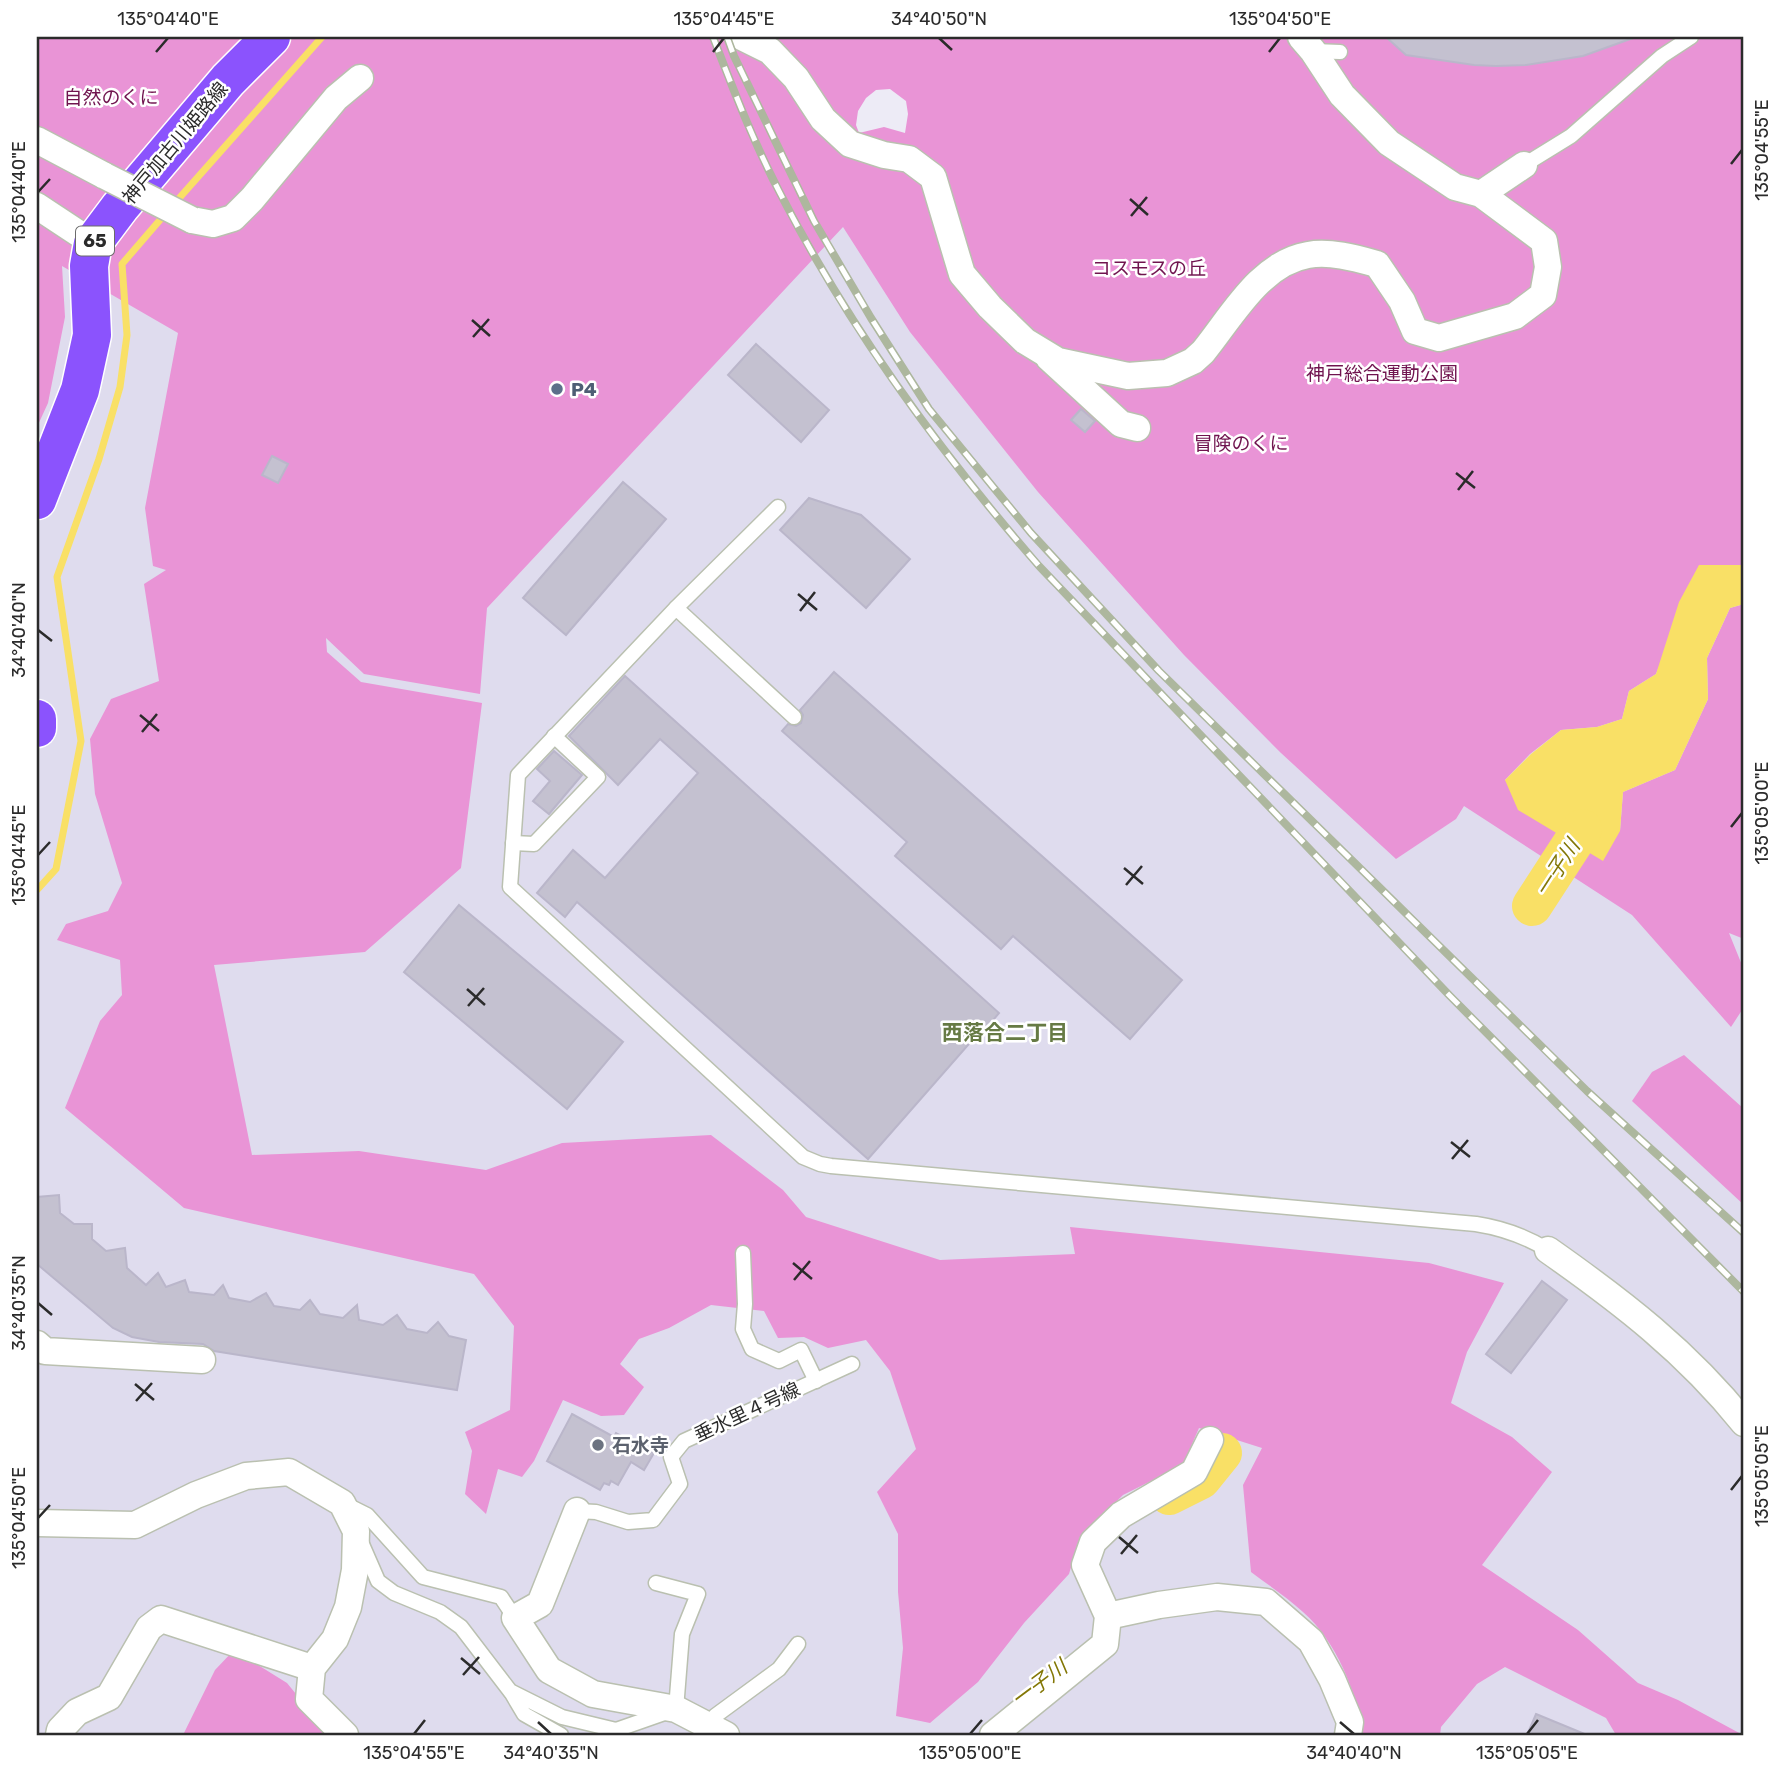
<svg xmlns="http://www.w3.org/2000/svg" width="1781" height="1772" font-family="Rubik,'Noto Sans JP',sans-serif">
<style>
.green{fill:#e994d6}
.plaza{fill:#edebf6}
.water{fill:#f9e066}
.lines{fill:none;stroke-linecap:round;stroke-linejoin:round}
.stream{stroke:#f9e066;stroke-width:7}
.river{stroke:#f9e066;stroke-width:40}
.building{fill:#c4c1d0;stroke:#bab6ca;stroke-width:2}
.lane-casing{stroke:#bac0b0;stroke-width:17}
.street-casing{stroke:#bac0b0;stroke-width:29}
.primary-casing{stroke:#fff;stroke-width:41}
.lane{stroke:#fff;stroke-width:14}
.street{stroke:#fff;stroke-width:26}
.primary{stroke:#8b53fd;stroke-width:38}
.rail-casing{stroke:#adb79e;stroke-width:8}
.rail{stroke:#fff;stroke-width:5;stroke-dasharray:16;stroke-linecap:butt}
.street-bridge-casing{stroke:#bac0b0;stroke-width:29;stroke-linecap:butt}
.street-bridge{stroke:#fff;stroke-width:26}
.ticks{fill:none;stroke:#2b2b2b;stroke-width:2.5}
.service-dot{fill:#5c6f8a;stroke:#fff;stroke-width:2.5}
.worship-dot{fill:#6b7280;stroke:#fff;stroke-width:2.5}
.labels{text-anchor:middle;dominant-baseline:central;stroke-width:5;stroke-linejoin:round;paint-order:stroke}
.shield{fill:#fff;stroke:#6b6b6b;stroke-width:2}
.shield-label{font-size:18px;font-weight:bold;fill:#2b2b2b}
.park-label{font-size:19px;fill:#70144f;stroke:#fff}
.street-label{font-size:19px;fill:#2b2b2b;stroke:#fff}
.service-label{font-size:19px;font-weight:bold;fill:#4e5e75;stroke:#fff;text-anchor:start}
.worship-label{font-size:19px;font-weight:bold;fill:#5b616d;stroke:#fff;text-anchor:start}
.water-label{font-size:21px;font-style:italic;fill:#837706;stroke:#fff}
.neighbourhood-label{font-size:21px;font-weight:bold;fill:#667a44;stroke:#fff}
.neatline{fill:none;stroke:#2b2b2b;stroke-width:2.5}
.ticks-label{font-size:18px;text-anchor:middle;fill:#2b2b2b}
</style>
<rect width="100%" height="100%" fill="#dfdcee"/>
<g class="green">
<path d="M37 37H1744V565L1699 566 1656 674 1629 691 1622 719 1597 727 1561 730 1530 754 1505 780 1620 831 1623 792 1675 770 1708 699 1707 658 1730 608 1744 604V939L1729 933 1744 970V1007L1731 1027 1632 915 1464 806 1456 819 1396 859 1281 753 1184 655 1038 492 910 332 843 227 487 608 480 694 364 674 326 638 327 652 361 682 482 703 461 868 365 952 214 965 252 1155 359 1151 486 1170 562 1143 711 1135 783 1190 806 1217 940 1260 1075 1254 1070 1227 1429 1263 1504 1283 1467 1352 1451 1403 1512 1437 1552 1472 1482 1565 1578 1630 1638 1683 1678 1700 1743 1735H1616L1606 1718 1505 1667 1477 1684 1441 1727 1440 1735H1363C1356 1691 1337 1642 1303 1612 1287 1597 1268 1585 1251 1572L1243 1485 1262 1448 1199 1428 1183 1465 1123 1495 1080 1537 1069 1574 1024 1623 978 1682 930 1723 896 1716 903 1648 898 1592V1534L877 1492 916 1449 890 1371 866 1340 828 1348 804 1337 778 1338 764 1311 711 1305 669 1328 639 1339 620 1364 644 1387 624 1415 601 1416 563 1400 534 1461 522 1477 498 1469 486 1514 465 1494 472 1451 465 1432 510 1410 514 1326 474 1274 184 1208 65 1108 100 1021 122 995 120 960 57 940 66 924 108 911 122 883 95 794 90 739 111 699 159 681 144 584 166 570 153 566 145 508 178 333 62 266 65 317 48 403 37 427Z"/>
<path d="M1684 1055 1744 1109V1205L1632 1101 1652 1072Z"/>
<path d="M234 1650 287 1683 305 1705 340 1735H183L215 1670Z"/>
</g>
<path class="plaza" d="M890 89 906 101 908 114 905 133 884 127 859 133 856 125 858 111 866 98 876 90Z"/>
<path class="water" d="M1699 565H1744V604L1730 608 1707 658 1708 699 1675 770 1623 792 1620 831 1603 861 1518 810 1505 780 1531 754 1561 730 1597 727 1622 719 1629 691 1656 674 1679 602Z"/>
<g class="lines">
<g class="stream">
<path d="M174 204 322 37"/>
<path d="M37 890 56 869 81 741 57 577 99 459 120 387 127 335 122 264 166 213"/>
</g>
<g class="river">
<path d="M1532 906 1582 829"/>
<path d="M1169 1495 1201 1479 1222 1453"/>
</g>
</g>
<g class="building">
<path d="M1386 37H1632L1633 38 1583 56 1526 65 1496 66 1474 65 1406 55Z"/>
<path d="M756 344 829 410 801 442 728 375Z"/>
<path d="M1081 409 1095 421 1085 432 1071 420Z"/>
<path d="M272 456 288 464 278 483 262 475Z"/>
<path d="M623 482 666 519 566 635 523 598Z"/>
<path d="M809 498 861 515 910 559 866 608 780 530Z"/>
<path d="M834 672 1182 980 1130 1039 1013 936 1001 949 895 856 907 842 782 731 788 724 796 726 801 723 803 715 800 710Z"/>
<path d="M625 676 999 1013 984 1031 982 1029 868 1159 577 902 565 917 537 893 573 850 605 878 698 773 660 739 618 785 569 736Z"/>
<path d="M554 751 582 775 549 814 533 801 550 781 537 769Z"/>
<path d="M459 905 623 1042 567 1109 404 972Z"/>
<path d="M59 1195 60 1213 74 1224H92V1239L106 1251 125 1248 127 1268 146 1285 158 1273 166 1287 185 1280 189 1292 214 1295 223 1285 229 1298 250 1302 266 1293 274 1306 300 1310 310 1300 320 1314 343 1318 357 1305 359 1320 383 1325 397 1315 407 1329 427 1333 438 1322 449 1336 466 1340 457 1390 214 1351 203 1344 159 1342 132 1337 113 1328 37 1264V1197Z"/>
<path d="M1542 1281 1567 1300 1511 1373 1486 1354Z"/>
<path d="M572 1414 614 1437 616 1433 654 1453 644 1470 631 1462 618 1485 611 1481 609 1485 604 1483 600 1490 547 1461Z"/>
<path d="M1536 1714 1587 1735H1527Z"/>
</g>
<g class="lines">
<g class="lane-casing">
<g id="lane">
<path d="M1313 51 1340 52"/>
<path d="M1524 165 1571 136 1662 56 1691 37"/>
<path d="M676 608 778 507"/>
<path d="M794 717 676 608 518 775 510 887 803 1157 820 1164 831 1166 1476 1224C1502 1228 1525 1236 1548 1250"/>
<path d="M513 843 534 844 598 777 554 736"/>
<path d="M743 1253 745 1304 743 1329 752 1349 779 1361 801 1350 816 1381"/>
<path d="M347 1505 367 1515 423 1577 501 1597 515 1618"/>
<path d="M577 1511 596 1512 628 1522 653 1520 680 1484 671 1457 684 1441 852 1364"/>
<path d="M361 1542 378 1581 394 1593 440 1612 461 1627 510 1691 562 1717 616 1730 676 1709 682 1634 698 1594 656 1583"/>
<path d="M511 1692 524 1714 561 1735"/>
<path d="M718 1731 715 1716 779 1669 798 1644"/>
</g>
</g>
<g class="street-casing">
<g id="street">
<path d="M742 37 770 51 796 78 823 119 850 144 884 155 909 159 933 177 962 274 990 307 1025 341 1058 361 1128 376 1167 373 1193 361 1203 352C1231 318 1260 263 1308 255 1330 251 1355 258 1377 264L1402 301 1415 331 1439 338 1515 316 1543 295 1548 267 1544 241 1481 194 1455 187 1389 143 1342 95 1313 51 1301 37"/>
<path d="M37 140 105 176"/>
<path d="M1481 194 1524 165"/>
<path d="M37 206 93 243"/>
<path d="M192 220 213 224 233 218 252 199 336 98 360 78"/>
<path d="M1049 358 1121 424 1137 428"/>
<path d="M1548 1250C1622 1302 1687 1352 1744 1423"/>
<path d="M37 1344 45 1351 202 1360"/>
<path d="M577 1511 540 1604 515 1618 549 1670 593 1694 676 1709 726 1735"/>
<path d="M37 1523 135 1525 196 1495 246 1476 289 1472 342 1503 356 1531 355 1570 348 1607 335 1639 312 1668 309 1699 345 1735"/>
<path d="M1108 1616 1159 1605 1217 1597 1266 1602 1311 1641 1332 1679 1350 1722 1348 1735"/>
<path d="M59 1735 60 1730 77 1712 109 1697 149 1628 161 1619 312 1668"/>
<path d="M993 1735 1105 1644 1108 1616 1085 1565 1093 1542 1121 1515 1194 1472 1210 1440"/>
</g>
</g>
<g class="primary-casing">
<g id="primary">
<path d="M37 500 80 390 92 335 89 266 93 243 120 207 228 80 271 37"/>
<path d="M37 719V728"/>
</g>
</g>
<use href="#lane" class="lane"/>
<use href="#street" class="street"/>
<use href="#primary" class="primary"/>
<g class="rail-casing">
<g id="rail">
<path d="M713 37C733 89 754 143 780 193 849 328 940 452 1039 566L1450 996 1744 1292"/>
<path d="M727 37 734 56 814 221 871 318 929 409 1031 533 1159 671 1587 1091 1744 1233"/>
</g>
</g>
<use href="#rail" class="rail"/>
<g class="street-bridge-casing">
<path id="street-bridge" d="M105 176 192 220"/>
</g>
<use href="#street-bridge" class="street-bridge"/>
</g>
<path class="ticks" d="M939 38 952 50M156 52 168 38M713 52 724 38M1269 52 1280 38M1731 164 1742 150M38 192 50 179M1130 199 1148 215M1131 216 1147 197M472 320 490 336M473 337 489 319M1456 473 1475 488M1458 490 1473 471M798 594 817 610M800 611 815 592M38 630 52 641M140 715 159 731M142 732 157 714M1731 827 1742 813M38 855 50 842M1124 868 1143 884M1126 885 1142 866M467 989 485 1005M468 1006 484 988M1451 1142 1470 1157M1452 1159 1468 1140M793 1263 812 1279M794 1280 810 1261M38 1303 52 1315M135 1384 154 1400M136 1401 152 1383M1731 1490 1742 1476M38 1518 50 1505M1119 1537 1138 1553M1121 1554 1137 1535M461 1658 480 1674M463 1675 479 1657M538 1722 551 1734M1340 1722 1354 1734M414 1734 425 1720M970 1734 982 1720M1527 1734 1538 1720"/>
<circle class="service-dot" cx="557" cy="389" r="7"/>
<circle class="worship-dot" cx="598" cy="1445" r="7"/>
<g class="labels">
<rect class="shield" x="76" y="226.5" width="38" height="29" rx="5"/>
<g class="shield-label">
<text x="95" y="241">65</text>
</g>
<g class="park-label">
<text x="111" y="97">自然のくに</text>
<text x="1149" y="268">コスモスの丘</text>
<text x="1382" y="373">神戸総合運動公園</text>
<text x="1241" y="443">冒険のくに</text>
</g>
<g class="street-label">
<text transform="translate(175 143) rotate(-50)">神戸加古川姫路線</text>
<text transform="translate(747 1412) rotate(-25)">垂水里４号線</text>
</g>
<g class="service-label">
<text x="571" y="389">P4</text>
</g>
<g class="worship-label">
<text x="612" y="1445">石水寺</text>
</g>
<g class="water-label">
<text transform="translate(1557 868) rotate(-57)">一子川</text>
<text transform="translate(1039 1683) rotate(-37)">一子川</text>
</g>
<g class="neighbourhood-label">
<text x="1005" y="1032">西落合二丁目</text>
</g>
</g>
<rect width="1781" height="1772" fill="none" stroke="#ffffff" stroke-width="77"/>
<rect x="38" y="38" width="1704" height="1696" class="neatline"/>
<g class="ticks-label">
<text x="168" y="25">135°04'40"E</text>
<text x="724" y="25">135°04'45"E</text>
<text x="939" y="25">34°40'50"N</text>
<text x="1280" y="25">135°04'50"E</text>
<text transform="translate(1762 150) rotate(-90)" y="6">135°04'55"E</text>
<text transform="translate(19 192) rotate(-90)" y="6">135°04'40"E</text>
<text transform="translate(19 630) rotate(-90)" y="6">34°40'40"N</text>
<text transform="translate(1762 813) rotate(-90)" y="6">135°05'00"E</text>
<text transform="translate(19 855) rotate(-90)" y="6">135°04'45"E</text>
<text transform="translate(19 1303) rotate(-90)" y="6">34°40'35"N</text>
<text transform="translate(1762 1476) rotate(-90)" y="6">135°05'05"E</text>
<text transform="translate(19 1518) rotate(-90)" y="6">135°04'50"E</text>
<text x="414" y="1759">135°04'55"E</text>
<text x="551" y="1759">34°40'35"N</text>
<text x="970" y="1759">135°05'00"E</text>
<text x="1354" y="1759">34°40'40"N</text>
<text x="1527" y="1759">135°05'05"E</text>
</g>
</svg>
